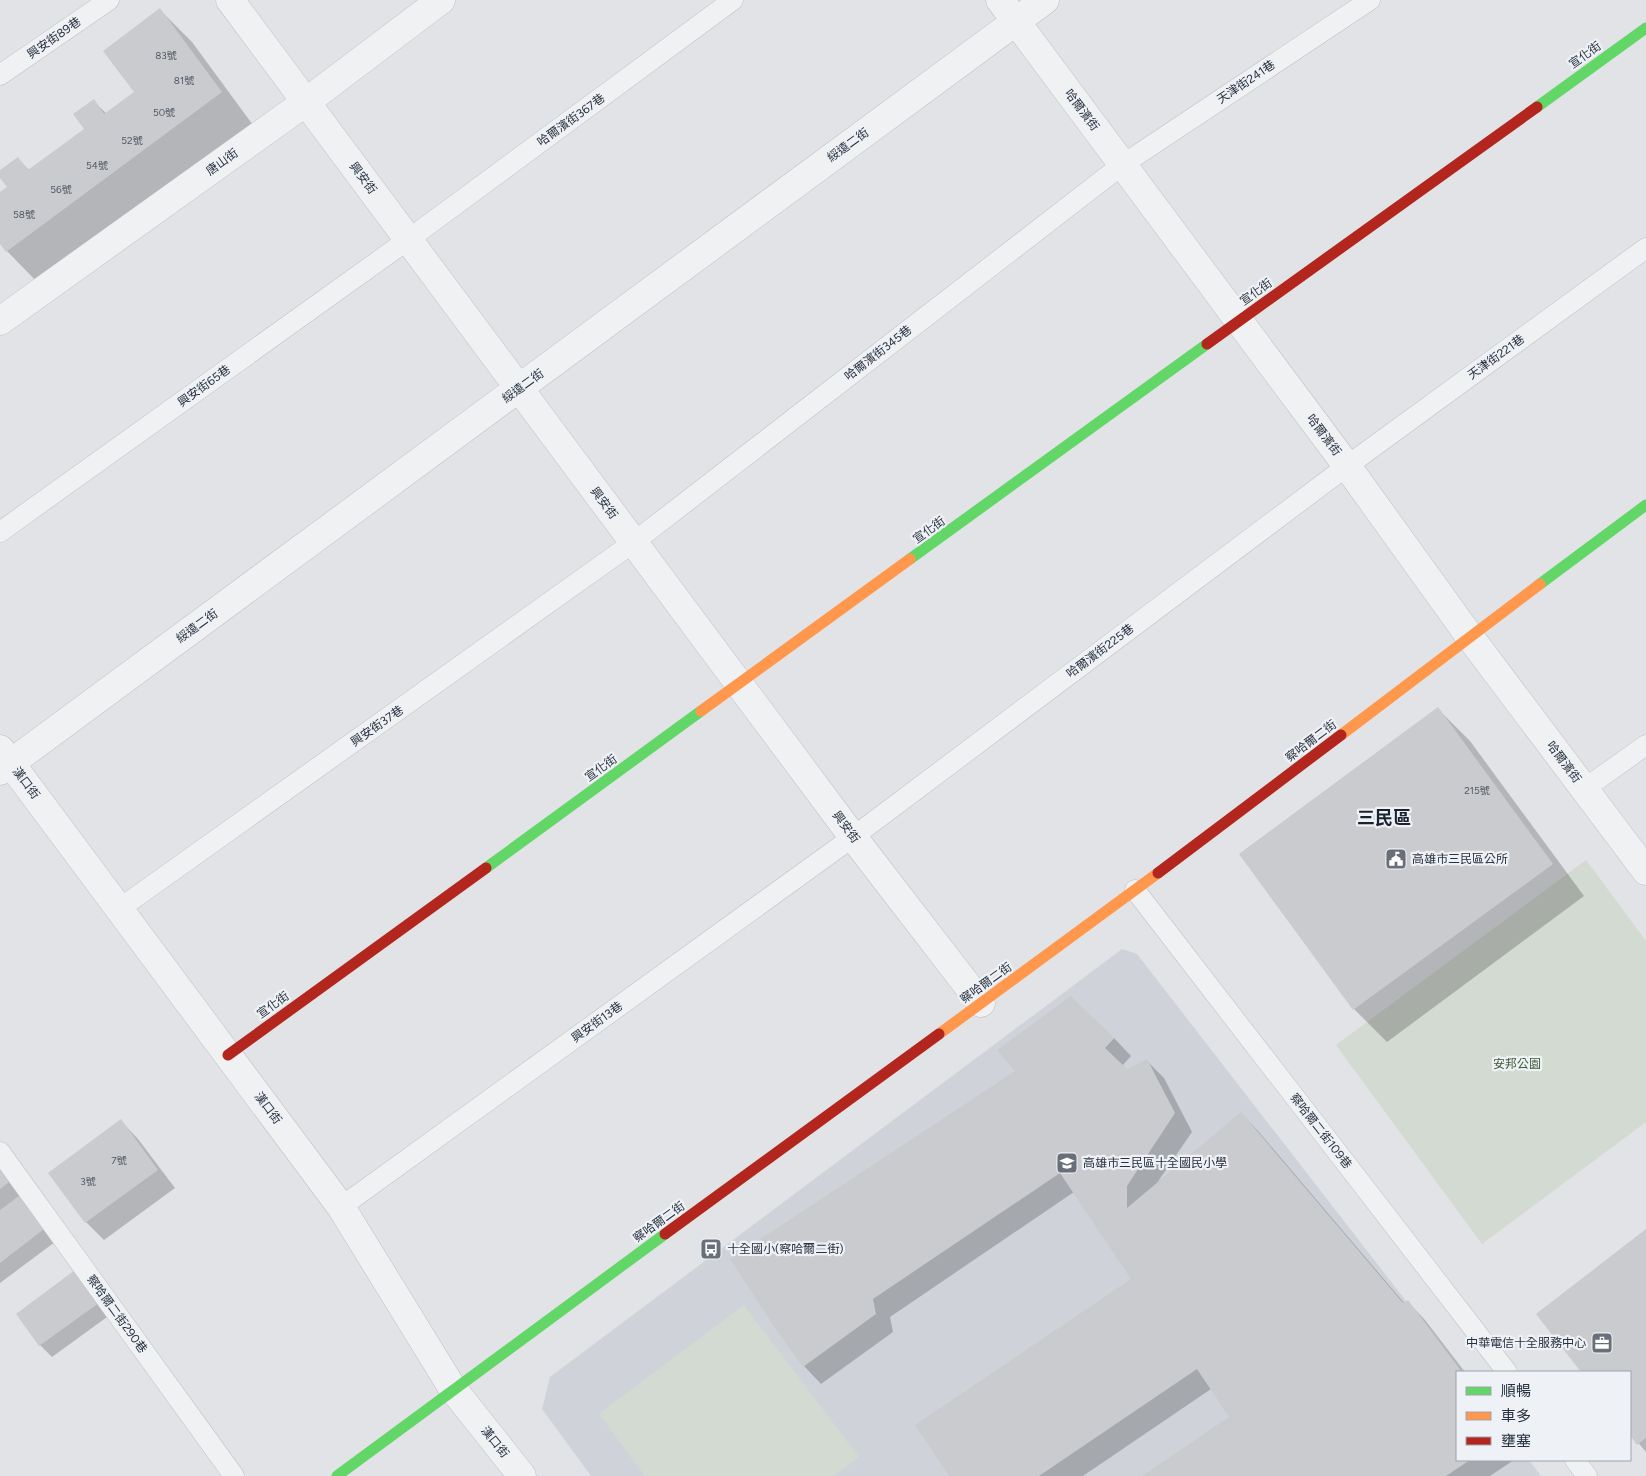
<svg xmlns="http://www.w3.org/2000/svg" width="1646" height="1476" font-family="Figtree,'Noto Sans TC',sans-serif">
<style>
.built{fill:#cfd3d9}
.green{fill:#d2dad1}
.shadow{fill:#0003}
.building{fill:#c9cbce}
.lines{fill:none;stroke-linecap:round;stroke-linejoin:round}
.lane-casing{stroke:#bfc1c4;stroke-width:21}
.street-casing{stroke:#bfc1c4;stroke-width:29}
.lane{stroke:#f0f1f2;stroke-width:20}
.street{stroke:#f0f1f2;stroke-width:28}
.fast{stroke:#63d668;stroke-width:11}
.slow{stroke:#ff974d;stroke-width:11}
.jam{stroke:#b3261e;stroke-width:11}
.labels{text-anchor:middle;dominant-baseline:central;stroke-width:4.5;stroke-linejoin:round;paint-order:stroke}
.number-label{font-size:10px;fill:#515863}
.street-label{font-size:12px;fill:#28313e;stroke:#eef1f5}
.poi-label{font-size:12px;fill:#28313e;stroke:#eef1f5;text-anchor:start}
.park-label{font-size:12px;fill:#3e5a36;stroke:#eef1f5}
.district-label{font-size:18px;font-weight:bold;fill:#1a222f;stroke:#eef1f5}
</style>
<rect width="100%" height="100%" fill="#e1e3e6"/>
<path class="built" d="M1122 949 1137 954 1461 1372H1457V1460H1529L1541 1476H591L542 1409 550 1377Z"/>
<g class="green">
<path d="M1586 860 1646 941V1122L1482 1244 1336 1045Z"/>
<path d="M744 1305 859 1457 834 1476H645L599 1414Z"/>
</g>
<g class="shadow">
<path d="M160 10 192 42 253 125 39 284 7 251 0 242V193L8 187 0 176V172L18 159 30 171 86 129 93 101 107 114 136 93Z"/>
<path d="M1438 709 1470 741 1584 896 1387 1042 1354 1009 1240 854Z"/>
<path d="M1114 1038 1131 1056 1122 1066 1127 1071 1147 1061 1164 1078 1192 1132 1157 1183 1241 1113 1258 1131 1405 1304 1408 1302 1425 1320 1465 1372H1457V1460H1514L1490 1476H1145L1231 1418 1211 1389 1083 1476H950L1133 1279 1074 1192 890 1317 893 1332 821 1384 804 1366Z"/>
<path d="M121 1121 138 1139 175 1188 104 1240 86 1222 50 1173Z"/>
<path d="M0 1148 59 1239 0 1283Z"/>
<path d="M1646 1230V1452L1630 1433V1372H1582L1538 1314Z"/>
<path d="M79 1269 114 1312 52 1357 40 1345 18 1314Z"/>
</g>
<g class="building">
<path d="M160 8 222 92 6 252 0 244V192L7 187 0 178V170L18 157 28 170 84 129 73 114 94 99 104 114 134 92 103 51Z"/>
<path d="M1438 707 1553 864 1353 1010 1239 854Z"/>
<path d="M1071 996 1114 1038 1105 1048 1127 1069 1147 1059 1175 1113 1127 1186V1208L1241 1112 1403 1303 1408 1300 1462 1372H1457V1460H1470L1446 1476H1142L1229 1417 1197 1369 1039 1476H949L915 1425 1131 1279 1060 1173 873 1299 876 1314 803 1367 775 1328 730 1259 1015 1071 997 1050Z"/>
<path d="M121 1119 158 1170 85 1223 48 1173Z"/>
<path d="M0 1155 16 1177 0 1189Z"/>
<path d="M23 1193 48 1226 0 1263V1210Z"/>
<path d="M1646 1229V1438L1637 1445 1630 1435V1372H1581L1536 1314Z"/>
<path d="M79 1267 103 1300 39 1346 16 1314Z"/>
</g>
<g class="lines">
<g class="lane-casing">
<g id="lane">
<path d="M0 75 109 0"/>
<path d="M0 532 409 239 733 0"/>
<path d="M1584 789 1646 745"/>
<path d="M1135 890 1507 1372"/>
<path d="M119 909 634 542 1122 165 1370 0"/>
<path d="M0 1152 234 1476"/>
<path d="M341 1207 853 837 1347 466 1646 248"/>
<path d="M1575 1460 1587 1476"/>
</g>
</g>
<g class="street-casing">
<g id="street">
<path d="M230 0 853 837 981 1003"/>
<path d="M1000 0 1347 466 1470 637 1646 871"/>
<path d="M0 321 306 102 441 0"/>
<path d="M0 749 341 1207 453 1389 522 1476"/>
<path d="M0 771 1045 0"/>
</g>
</g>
<use href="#lane" class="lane"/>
<use href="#street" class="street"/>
<g class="fast">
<path d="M1537 107 1646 28"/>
<path d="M910 559 1207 344"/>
<path d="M1540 584 1646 505"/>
<path d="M486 868 701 711"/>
<path d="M337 1476 665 1234"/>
</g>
<g class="slow">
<path d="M701 711 910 559"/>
<path d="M1341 735 1540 584"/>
<path d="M939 1034 1158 873"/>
</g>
<g class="jam">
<path d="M1207 344 1537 107"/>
<path d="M1158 873 1341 735"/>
<path d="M228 1055 486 868"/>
<path d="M665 1234 939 1034"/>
</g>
</g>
<defs>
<g id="civic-square" transform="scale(1.125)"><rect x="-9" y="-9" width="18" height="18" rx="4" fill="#696f79" stroke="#eef1f5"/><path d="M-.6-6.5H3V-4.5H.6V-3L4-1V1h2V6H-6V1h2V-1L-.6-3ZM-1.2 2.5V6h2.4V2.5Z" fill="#fff"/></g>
<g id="school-square" transform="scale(1.125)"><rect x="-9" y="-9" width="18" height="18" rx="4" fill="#696f79" stroke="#eef1f5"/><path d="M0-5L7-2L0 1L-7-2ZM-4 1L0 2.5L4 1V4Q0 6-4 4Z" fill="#fff"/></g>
<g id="bus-square" transform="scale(1.125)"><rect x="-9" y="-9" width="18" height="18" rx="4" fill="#696f79" stroke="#eef1f5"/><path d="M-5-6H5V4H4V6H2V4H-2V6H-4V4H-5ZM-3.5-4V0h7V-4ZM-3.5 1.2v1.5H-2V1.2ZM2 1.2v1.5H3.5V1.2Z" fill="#fff"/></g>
<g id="office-square" transform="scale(1.125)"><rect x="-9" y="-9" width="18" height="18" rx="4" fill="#696f79" stroke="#eef1f5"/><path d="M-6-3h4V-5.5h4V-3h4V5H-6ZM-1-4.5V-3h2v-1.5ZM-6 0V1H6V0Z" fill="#fff"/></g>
</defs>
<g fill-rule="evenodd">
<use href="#civic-square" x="1396" y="859"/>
<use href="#school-square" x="1067" y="1163"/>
<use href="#bus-square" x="711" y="1249"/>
<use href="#office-square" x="1602" y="1343"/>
</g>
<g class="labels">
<g class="number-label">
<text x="166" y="55">83號</text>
<text x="184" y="80">81號</text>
<text x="164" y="112">50號</text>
<text x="132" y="140">52號</text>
<text x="97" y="165">54號</text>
<text x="61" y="189">56號</text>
<text x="24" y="214">58號</text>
<text x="1477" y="790">215號</text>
<text x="119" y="1160">7號</text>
<text x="88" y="1181">3號</text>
</g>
<g class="street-label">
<text transform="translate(54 38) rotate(-35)">興安街89巷</text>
<text transform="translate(1585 55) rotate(-36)">宣化街</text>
<text transform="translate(1246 82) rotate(-34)">天津街241巷</text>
<text transform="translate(1082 110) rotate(53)">哈爾濱街</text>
<text transform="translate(571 120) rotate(-36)">哈爾濱街367巷</text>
<text transform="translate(848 145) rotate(-36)">綏遠二街</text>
<text transform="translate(222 162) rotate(-36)">唐山街</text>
<text transform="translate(363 178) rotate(53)">興安街</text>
<text transform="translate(1256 292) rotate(-36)">宣化街</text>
<text transform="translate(878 353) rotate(-38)">哈爾濱街345巷</text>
<text transform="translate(1496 357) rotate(-36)">天津街221巷</text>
<text transform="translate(204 386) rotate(-36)">興安街65巷</text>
<text transform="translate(523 386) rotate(-36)">綏遠二街</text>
<text transform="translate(1324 435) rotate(53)">哈爾濱街</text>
<text transform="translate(604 503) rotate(53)">興安街</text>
<text transform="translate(929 530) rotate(-36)">宣化街</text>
<text transform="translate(197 626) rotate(-36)">綏遠二街</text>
<text transform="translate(1100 651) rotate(-37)">哈爾濱街225巷</text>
<text transform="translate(377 726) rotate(-35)">興安街37巷</text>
<text transform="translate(1311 741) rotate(-37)">察哈爾二街</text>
<text transform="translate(1564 762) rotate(53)">哈爾濱街</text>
<text transform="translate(601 768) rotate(-36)">宣化街</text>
<text transform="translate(26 783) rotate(53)">漢口街</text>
<text transform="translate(846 827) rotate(53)">興安街</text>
<text transform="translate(986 983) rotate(-36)">察哈爾二街</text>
<text transform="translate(273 1005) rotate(-36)">宣化街</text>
<text transform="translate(597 1022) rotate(-36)">興安街13巷</text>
<text transform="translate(268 1108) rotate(53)">漢口街</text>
<text transform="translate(1321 1131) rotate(52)">察哈爾二街109巷</text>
<text transform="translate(659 1222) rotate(-36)">察哈爾二街</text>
<text transform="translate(117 1314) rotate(54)">察哈爾二街290巷</text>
<text transform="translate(495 1442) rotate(51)">漢口街</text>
</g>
<g class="poi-label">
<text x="1412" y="859">高雄市三民區公所</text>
<text x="1083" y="1163">高雄市三民區十全國民小學</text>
<text x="727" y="1249">十全國小(察哈爾二街)</text>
<text x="1586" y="1343" text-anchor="end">中華電信十全服務中心</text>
</g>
<g class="park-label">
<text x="1517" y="1064">安邦公園</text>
</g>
<g class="district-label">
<text x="1384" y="818">三民區</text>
</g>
</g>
<rect x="1456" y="1371" width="175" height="90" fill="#eef1f5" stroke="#9fa4ac"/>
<rect x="1466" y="1387" width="25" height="8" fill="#63d668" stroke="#9fa4ac"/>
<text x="1501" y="1396" font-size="15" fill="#28313e">順暢</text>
<rect x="1466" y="1412" width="25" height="8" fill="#ff974d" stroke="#9fa4ac"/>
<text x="1501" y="1421" font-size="15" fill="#28313e">車多</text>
<rect x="1466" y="1437" width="25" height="8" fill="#b3261e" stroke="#9fa4ac"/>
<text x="1501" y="1446" font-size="15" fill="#28313e">壅塞</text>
</svg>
